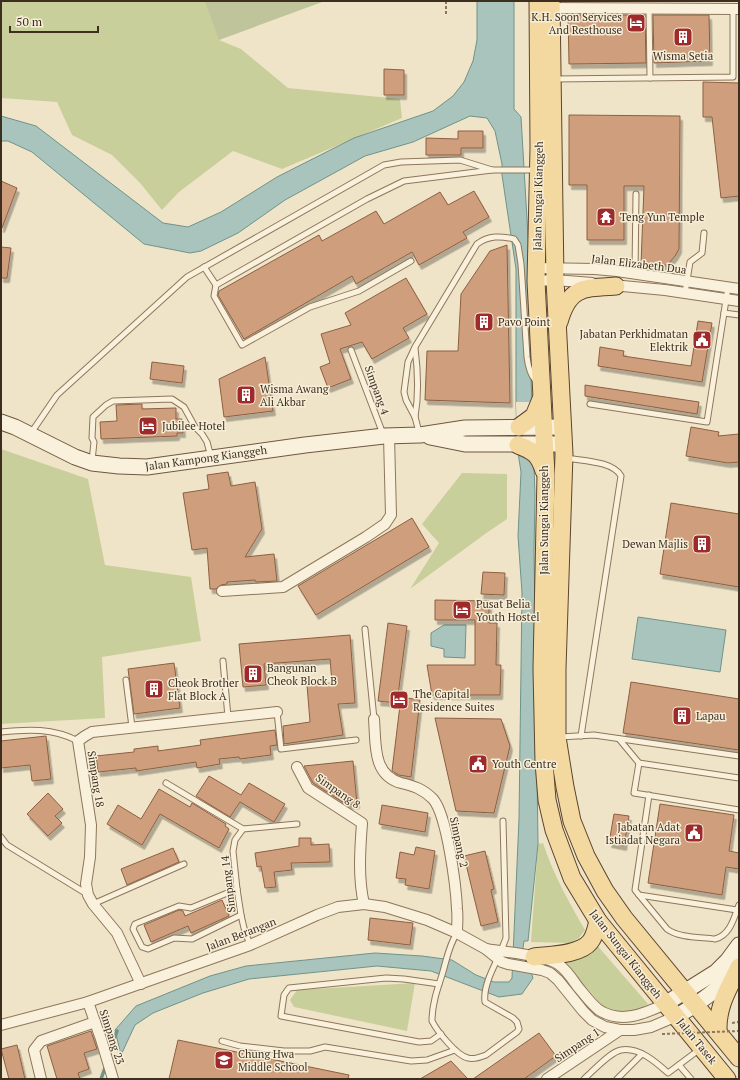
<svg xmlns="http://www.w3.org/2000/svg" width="740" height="1080" font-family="'PT Serif',serif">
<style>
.green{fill:#c9cf9b}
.cemetery{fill:#bfc49a}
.water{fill:#a9c4bc;stroke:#6f938a}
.pier{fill:#f0e4c8}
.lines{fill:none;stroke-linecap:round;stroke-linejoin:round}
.stream{stroke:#6f938a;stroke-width:3.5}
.building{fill:#cf9f7d;stroke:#8d5f41;filter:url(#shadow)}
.lane-casing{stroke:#8d765c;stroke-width:7}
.street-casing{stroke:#8d765c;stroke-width:12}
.secondary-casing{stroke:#6f573f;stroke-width:17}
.primary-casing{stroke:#5b4430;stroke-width:19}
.path{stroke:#8d765c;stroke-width:2;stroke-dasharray:3 2;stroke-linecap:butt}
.lane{stroke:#faf1dc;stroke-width:5}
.street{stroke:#faf1dc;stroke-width:10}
.secondary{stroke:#faf1dc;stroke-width:15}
.primary{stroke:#f3d9a0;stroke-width:17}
.path-bridge{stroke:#8d765c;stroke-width:2;stroke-dasharray:3 2;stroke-linecap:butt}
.labels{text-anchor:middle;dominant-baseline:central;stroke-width:3;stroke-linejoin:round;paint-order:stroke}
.poi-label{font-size:11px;fill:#3d2e20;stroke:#f7eed8;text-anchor:start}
.street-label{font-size:11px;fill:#3d2e20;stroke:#f7eed8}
</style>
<defs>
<filter id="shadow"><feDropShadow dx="2.5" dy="4.5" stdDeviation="0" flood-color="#0004"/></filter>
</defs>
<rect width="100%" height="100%" fill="#f0e4c8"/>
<g class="green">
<path d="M1 1H285L219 40 241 49 288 88 400 99 402 118 282 169 233 151 179 192 162 210 140 183 112 155 72 135 57 102 1 98Z"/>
<path d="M1 449 88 479 105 565 191 577 201 641 102 657 105 718 1 724Z"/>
<path d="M462 473 507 474V519L485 534 410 589 439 543 422 524Z"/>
<path d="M543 843C553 874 569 902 585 930L579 938 570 943 531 942 538 844Z"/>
<path d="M596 944 648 1004 636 1012 624 1014 606 1010 572 971 556 957Z"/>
<path d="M415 983 407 1031 294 1007 290 1000 297 990Z"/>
</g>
<path class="cemetery" d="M205 1H325L219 40Z"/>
<g class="water">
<path d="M477 1H514V109L521 117 529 253 531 378 535 495 534 551 538 844 528 941H524L523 948 533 978 522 994 499 997 431 971 377 966 249 979 203 993 153 1013 135 1025 121 1055 115 1030 136 1006 210 976 246 966 375 953 422 956 452 960 476 975 494 982H509L512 978 519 819 522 593 518 536 521 472 517 446 516 402V269L502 175V164L495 131 487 118 470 116 413 142 365 156 285 200 238 233 201 251 190 253 144 244 32 152 8 141H1V116L36 126 163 223 188 227 221 212 277 177 354 138 433 111 453 96 464 82 473 61 477 40Z"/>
<path d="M638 617 726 630 720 672 632 659Z"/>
<path d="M444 625H466L465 658 444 657V649L431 646V633Z"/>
</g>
<path class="pier" d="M516 402H533V448L517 446Z"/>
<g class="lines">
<g class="stream">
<path d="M109 1055 117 1031"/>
<path d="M101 1079 106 1065"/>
</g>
</g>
<g class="building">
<path d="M568 15H645L646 63 569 64Z"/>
<path d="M653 15H709L710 61 654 63Z"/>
<path d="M384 69 404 70V95H384Z"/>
<path d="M703 82 739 83V196L721 198 712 117H703Z"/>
<path d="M569 115 680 116 679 249 675 256 669 263 656 270 642 268 641 265 644 186H624V240H587V185H569Z"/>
<path d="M458 131H483V148H461V155H426V138L458 139Z"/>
<path d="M1 181 17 188 2 228H1Z"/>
<path d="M474 191 489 217 463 232 467 238 419 265 412 252 356 284 352 276 244 339 218 295 219 291 319 235 322 241 376 211 384 224 440 192 448 205Z"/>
<path d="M507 245 510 403 425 400 427 351H458L461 294 490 251Z"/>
<path d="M1 247 11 248 7 278H1Z"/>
<path d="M406 278 427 314 403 328 409 338 372 359 362 342 340 349 351 379 328 388 320 367 330 363 321 334 351 325 345 313Z"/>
<path d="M698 321 712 323 702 382 598 366 600 347 624 351 623 356 691 366Z"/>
<path d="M265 357 273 411 224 417 219 379Z"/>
<path d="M152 362 184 366 182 383 150 379Z"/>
<path d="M585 385 699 402 697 414 585 396Z"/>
<path d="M142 404V409L176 408V419H182L183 433H177V436L101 439 100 422 117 421 116 405Z"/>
<path d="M691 427 719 432 718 436 739 434V462L728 463 686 456Z"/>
<path d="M228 472 231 486 255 482 262 529 245 557 274 554 277 581 256 582 255 580 227 582V584L221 585 216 589H210L207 548 192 550 183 493 209 489 207 475Z"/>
<path d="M671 503 739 514V587L660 574Z"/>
<path d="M412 518 429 547 316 615 298 586Z"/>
<path d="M483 572 505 573 504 595 481 594Z"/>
<path d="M435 600 489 601V623H497L496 665H501L500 695H432L427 665H475V620H435Z"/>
<path d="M388 623 407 626 397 703 378 701Z"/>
<path d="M350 635 355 703 338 704 343 735 284 744 283 726 310 722 307 685 332 683 330 659 264 664 266 685 243 687 239 644Z"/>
<path d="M174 663 180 708 134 714 128 669Z"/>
<path d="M631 682 739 699V750L623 733Z"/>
<path d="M401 697 420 700 411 777 399 775 392 771Z"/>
<path d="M435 718 501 719 510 746 494 813 456 811Z"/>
<path d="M275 730 277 745 270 746 271 755 240 759 239 757 219 759 220 764 197 768 196 762 136 771V768L98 772 96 756 134 752V749L158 746V751L201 745 200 740Z"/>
<path d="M46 736 51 779 32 781 30 765 1 768V741Z"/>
<path d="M353 761 357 804 347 805 313 783 304 766Z"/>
<path d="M209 776 241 795 249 783 285 804 274 822 240 802 230 817 196 796Z"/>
<path d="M159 789 190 807 192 803 226 824 225 826 229 829 219 848 160 814 142 845 107 824 118 805 141 819Z"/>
<path d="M48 793 63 809 55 816 62 823 48 836 27 814Z"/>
<path d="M660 804 734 815 729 851 739 853V869L726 867 722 895 648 883Z"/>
<path d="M382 805 428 813 425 832 379 824Z"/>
<path d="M614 814 629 816 624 846 609 843Z"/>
<path d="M299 838H311V845L329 844 330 862 291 863 292 870 274 872 276 887 265 888 261 866 257 867 255 853 299 846Z"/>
<path d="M416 847 435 851 429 889 405 885 406 879 396 878 400 852 414 855Z"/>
<path d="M173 848 179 862 127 885 121 869Z"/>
<path d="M485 851 494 889 491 890 498 922 481 926 464 856Z"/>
<path d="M222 900 229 916 191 933 188 926 151 942 144 925 179 910 183 911 185 916Z"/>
<path d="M370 918 413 923 410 945 368 940Z"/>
<path d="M91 1031 97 1049 84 1053 89 1069 78 1073 80 1079H57L47 1046Z"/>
<path d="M539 1033 556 1056 524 1079H473Z"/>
<path d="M178 1040 349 1075 348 1079H169Z"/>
<path d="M17 1045 25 1079H9L1 1049Z"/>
<path d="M451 1061 468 1079H420Z"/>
</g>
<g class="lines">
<g class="lane-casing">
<g id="lane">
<path d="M649 8 650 78"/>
<path d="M554 79 733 77V9"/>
<path d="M204 267 216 285 214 296 242 345 310 307 359 291 411 261"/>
<path d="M635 273 636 194"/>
<path d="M216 285 367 199 404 181 492 170H536"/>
<path d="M685 293 690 262 702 253 704 233"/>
<path d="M724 313 739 315"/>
<path d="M351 350 383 434"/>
<path d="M590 404 707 422 728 287"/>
<path d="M415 417C419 394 418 371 415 348"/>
<path d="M419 432 415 417 406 400 404 392 408 362 415 347 477 244C489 235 501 236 514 239L518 245 521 264 527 357C528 365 530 374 535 380"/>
<path d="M31 433 57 395 187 277 384 165 401 162 460 160 492 170"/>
<path d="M567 458C583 461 613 461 621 476L581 736"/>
<path d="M92 461 94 442 92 438 93 417 106 405 113 401 172 399 184 407 195 427 202 434 207 442 211 457"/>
<path d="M365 629 374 719"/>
<path d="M223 661 228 717"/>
<path d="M126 680 132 727"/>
<path d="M277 712 281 749 356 740"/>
<path d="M1 732C28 729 53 728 78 741"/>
<path d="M560 737 594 735 739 756"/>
<path d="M619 739 639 763 739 778"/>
<path d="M639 763 634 793 739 810"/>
<path d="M166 783 243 829"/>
<path d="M649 795 635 890 639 895 737 910 739 905"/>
<path d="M1 837 7 845 87 894"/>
<path d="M237 889 191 908 179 906 135 924 133 929 142 947 148 949 174 938 192 939 241 915"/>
<path d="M639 895 667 929C679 938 700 937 715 939 728 936 733 922 737 910"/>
<path d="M93 904 184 864"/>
<path d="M457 933C448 947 447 959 442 975 437 990 432 1005 432 1021 437 1031 457 1056 468 1058 474 1060 481 1057 486 1055L517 1032 519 1029 517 1022 513 1018 485 1002C483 988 492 970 498 958"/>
<path d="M250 945 244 928 241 915 237 889 233 851 235 840 243 829 297 824"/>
<path d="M501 951 506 938 503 821"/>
<path d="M439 984 404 979 386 978 289 988 284 995 281 1016 419 1042 431 1041 441 1034"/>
<path d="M222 1041 240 1046 284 1051H310L325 1047 411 1061 427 1060 455 1050"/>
<path d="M679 1065 691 1079"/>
<path d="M584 1079C593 1071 610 1052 621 1050 639 1047 656 1062 668 1073L700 1049"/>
<path d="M617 1079 642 1054"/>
</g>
</g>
<g class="street-casing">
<g id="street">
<path d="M547 8 739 9"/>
<path d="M536 268 595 269 617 271 739 289"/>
<path d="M536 281 555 280 592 283"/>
<path d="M612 285 665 290 739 301"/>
<path d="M222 591 283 587 366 537 385 524 391 515 389 436"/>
<path d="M374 719C376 743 372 775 401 783 414 786 423 789 433 799 447 815 456 886 457 909 458 917 457 925 457 933"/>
<path d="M297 767 308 788 362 823C360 850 358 878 364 904"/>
<path d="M486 949C504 952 544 955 558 964 566 969 573 980 578 987 584 994 591 1004 599 1010 621 1024 644 1014 665 1004"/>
<path d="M141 984 117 933 93 904 88 895 86 884 90 857 91 825 78 741 85 736 92 732 277 712"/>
<path d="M88 1002 101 1039 113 1079"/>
<path d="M1 1025 88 1002 250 945 317 915 338 907 364 904 385 907 427 920 457 933 486 949 502 962 508 964 542 970 550 973 558 980 583 1011 592 1020 605 1027 620 1030H634L651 1027 677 1016"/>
<path d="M41 1079 34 1050 41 1041 95 1022"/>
<path d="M547 1079 620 1030"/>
</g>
</g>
<g class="secondary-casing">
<g id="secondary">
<path d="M1 422 15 427 75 457 92 463 119 466 147 467 305 445 384 436 420 435 465 428 563 427"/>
<path d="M430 437 465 444H563"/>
<path d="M665 1004 716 972 728 960 739 945"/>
<path d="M677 1016C698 1004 719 990 735 970"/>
</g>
</g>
<g class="primary-casing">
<g id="primary">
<path d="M538 1 539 148 536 281 546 475 542 669 544 762 547 800 554 830 572 878 598 921 727 1079"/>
<path d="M551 1 555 280 564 454 557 669V737L565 787 572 821 586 856 605 891 624 918 739 1058"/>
<path d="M559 322C569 286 584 288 616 286"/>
<path d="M519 427 534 416 541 399"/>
<path d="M518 445C534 451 539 455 544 471"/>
<path d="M534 957C549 955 580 955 590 942 595 936 596 928 598 921"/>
<path d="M718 1032C717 1006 728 990 739 967"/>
</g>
</g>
<g class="path">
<path d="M446 1V15"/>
<path d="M732 1023 739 1022"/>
</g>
<use href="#lane" class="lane"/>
<use href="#street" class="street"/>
<use href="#secondary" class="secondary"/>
<use href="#primary" class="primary"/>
<path class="path-bridge" d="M662 1034 739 1031"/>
</g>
<defs>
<g id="hotel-square" transform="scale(1)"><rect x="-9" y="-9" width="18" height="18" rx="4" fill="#9e2a2b" stroke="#f7eed8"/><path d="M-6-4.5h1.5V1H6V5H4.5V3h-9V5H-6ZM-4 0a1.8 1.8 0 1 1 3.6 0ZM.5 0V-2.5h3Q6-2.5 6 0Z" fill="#fff"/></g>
<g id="building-square" transform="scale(1)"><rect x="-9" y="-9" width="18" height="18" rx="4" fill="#9e2a2b" stroke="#f7eed8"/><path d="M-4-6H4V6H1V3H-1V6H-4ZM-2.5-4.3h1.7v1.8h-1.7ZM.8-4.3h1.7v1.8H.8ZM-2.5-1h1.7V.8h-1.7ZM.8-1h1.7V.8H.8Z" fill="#fff"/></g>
<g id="temple-square" transform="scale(1)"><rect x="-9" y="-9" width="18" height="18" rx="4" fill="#9e2a2b" stroke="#f7eed8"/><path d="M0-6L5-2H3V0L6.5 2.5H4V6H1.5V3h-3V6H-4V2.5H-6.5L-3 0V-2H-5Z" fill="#fff"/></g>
<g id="civic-square" transform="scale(1)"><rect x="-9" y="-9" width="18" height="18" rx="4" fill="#9e2a2b" stroke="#f7eed8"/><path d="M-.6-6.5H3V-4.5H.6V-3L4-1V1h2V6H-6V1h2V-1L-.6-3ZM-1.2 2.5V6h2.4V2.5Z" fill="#fff"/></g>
<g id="school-square" transform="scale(1)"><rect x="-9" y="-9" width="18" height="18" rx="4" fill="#9e2a2b" stroke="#f7eed8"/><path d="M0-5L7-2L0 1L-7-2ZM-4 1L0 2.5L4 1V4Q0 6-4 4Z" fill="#fff"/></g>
</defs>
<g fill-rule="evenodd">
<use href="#hotel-square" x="636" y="23"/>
<use href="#building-square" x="683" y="37"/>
<use href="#temple-square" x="606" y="217"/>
<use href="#building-square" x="484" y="322"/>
<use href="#civic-square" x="702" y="340"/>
<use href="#building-square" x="246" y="395"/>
<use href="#hotel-square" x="148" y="426"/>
<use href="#building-square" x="702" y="544"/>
<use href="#hotel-square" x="462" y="610"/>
<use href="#building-square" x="253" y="674"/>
<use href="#building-square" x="154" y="689"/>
<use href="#hotel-square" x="399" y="700"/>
<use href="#building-square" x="682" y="716"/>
<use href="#civic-square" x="478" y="764"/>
<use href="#civic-square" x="694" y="833"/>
<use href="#school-square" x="224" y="1060"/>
</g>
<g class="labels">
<g class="poi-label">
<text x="622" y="17" text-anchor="end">K.H. Soon Services<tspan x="622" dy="13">And Resthouse</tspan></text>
<text x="683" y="56" text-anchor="middle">Wisma Setia</text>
<text x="620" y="217">Teng Yun Temple</text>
<text x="498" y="322">Pavo Point</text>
<text x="688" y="334" text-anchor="end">Jabatan Perkhidmatan<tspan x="688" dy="13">Elektrik</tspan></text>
<text x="260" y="389">Wisma Awang<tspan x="260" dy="13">Ali Akbar</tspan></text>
<text x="162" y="426">Jubilee Hotel</text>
<text x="688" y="544" text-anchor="end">Dewan Majlis</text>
<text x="476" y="604">Pusat Belia<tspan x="476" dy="13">Youth Hostel</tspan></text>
<text x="267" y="668">Bangunan<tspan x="267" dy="13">Cheok Block B</tspan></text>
<text x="168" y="683">Cheok Brother<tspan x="168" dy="13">Flat Block A</tspan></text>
<text x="413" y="694">The Capital<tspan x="413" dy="13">Residence Suites</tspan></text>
<text x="696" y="716">Lapau</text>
<text x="492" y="764">Youth Centre</text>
<text x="680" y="827" text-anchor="end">Jabatan Adat<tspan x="680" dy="13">Istiadat Negara</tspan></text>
<text x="238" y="1054">Chung Hwa<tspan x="238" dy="13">Middle School</tspan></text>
</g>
<g class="street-label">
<text transform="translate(538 196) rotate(-89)">Jalan Sungai Kianggeh</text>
<text transform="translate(639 264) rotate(7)">Jalan Elizabeth Dua</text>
<text transform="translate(377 390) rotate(70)">Simpang 4</text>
<text transform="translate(206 458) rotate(-8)">Jalan Kampong Kianggeh</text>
<text transform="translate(544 520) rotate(-90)">Jalan Sungai Kianggeh</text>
<text transform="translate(96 779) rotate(81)">Simpang 18</text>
<text transform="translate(338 791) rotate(35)">Simpang 8</text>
<text transform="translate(459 842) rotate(78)">Simpang 2</text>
<text transform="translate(228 884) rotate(-97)">Simpang 14</text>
<text transform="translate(241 934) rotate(-21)">Jalan Berangan</text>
<text transform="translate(626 954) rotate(52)">Jalan Sungai Kianggeh</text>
<text transform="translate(112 1037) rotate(72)">Simpang 23</text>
<text transform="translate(697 1041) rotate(51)">Jalan Tasek</text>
<text transform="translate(577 1045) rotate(-34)">Simpang 1</text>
</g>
</g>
<rect width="740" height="1080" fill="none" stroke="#3d2e20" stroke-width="4"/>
<path d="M10 26v6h88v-6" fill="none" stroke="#3d2e20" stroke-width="2"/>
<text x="16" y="26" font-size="12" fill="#3d2e20" stroke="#f7eed8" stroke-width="3" paint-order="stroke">50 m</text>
</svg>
